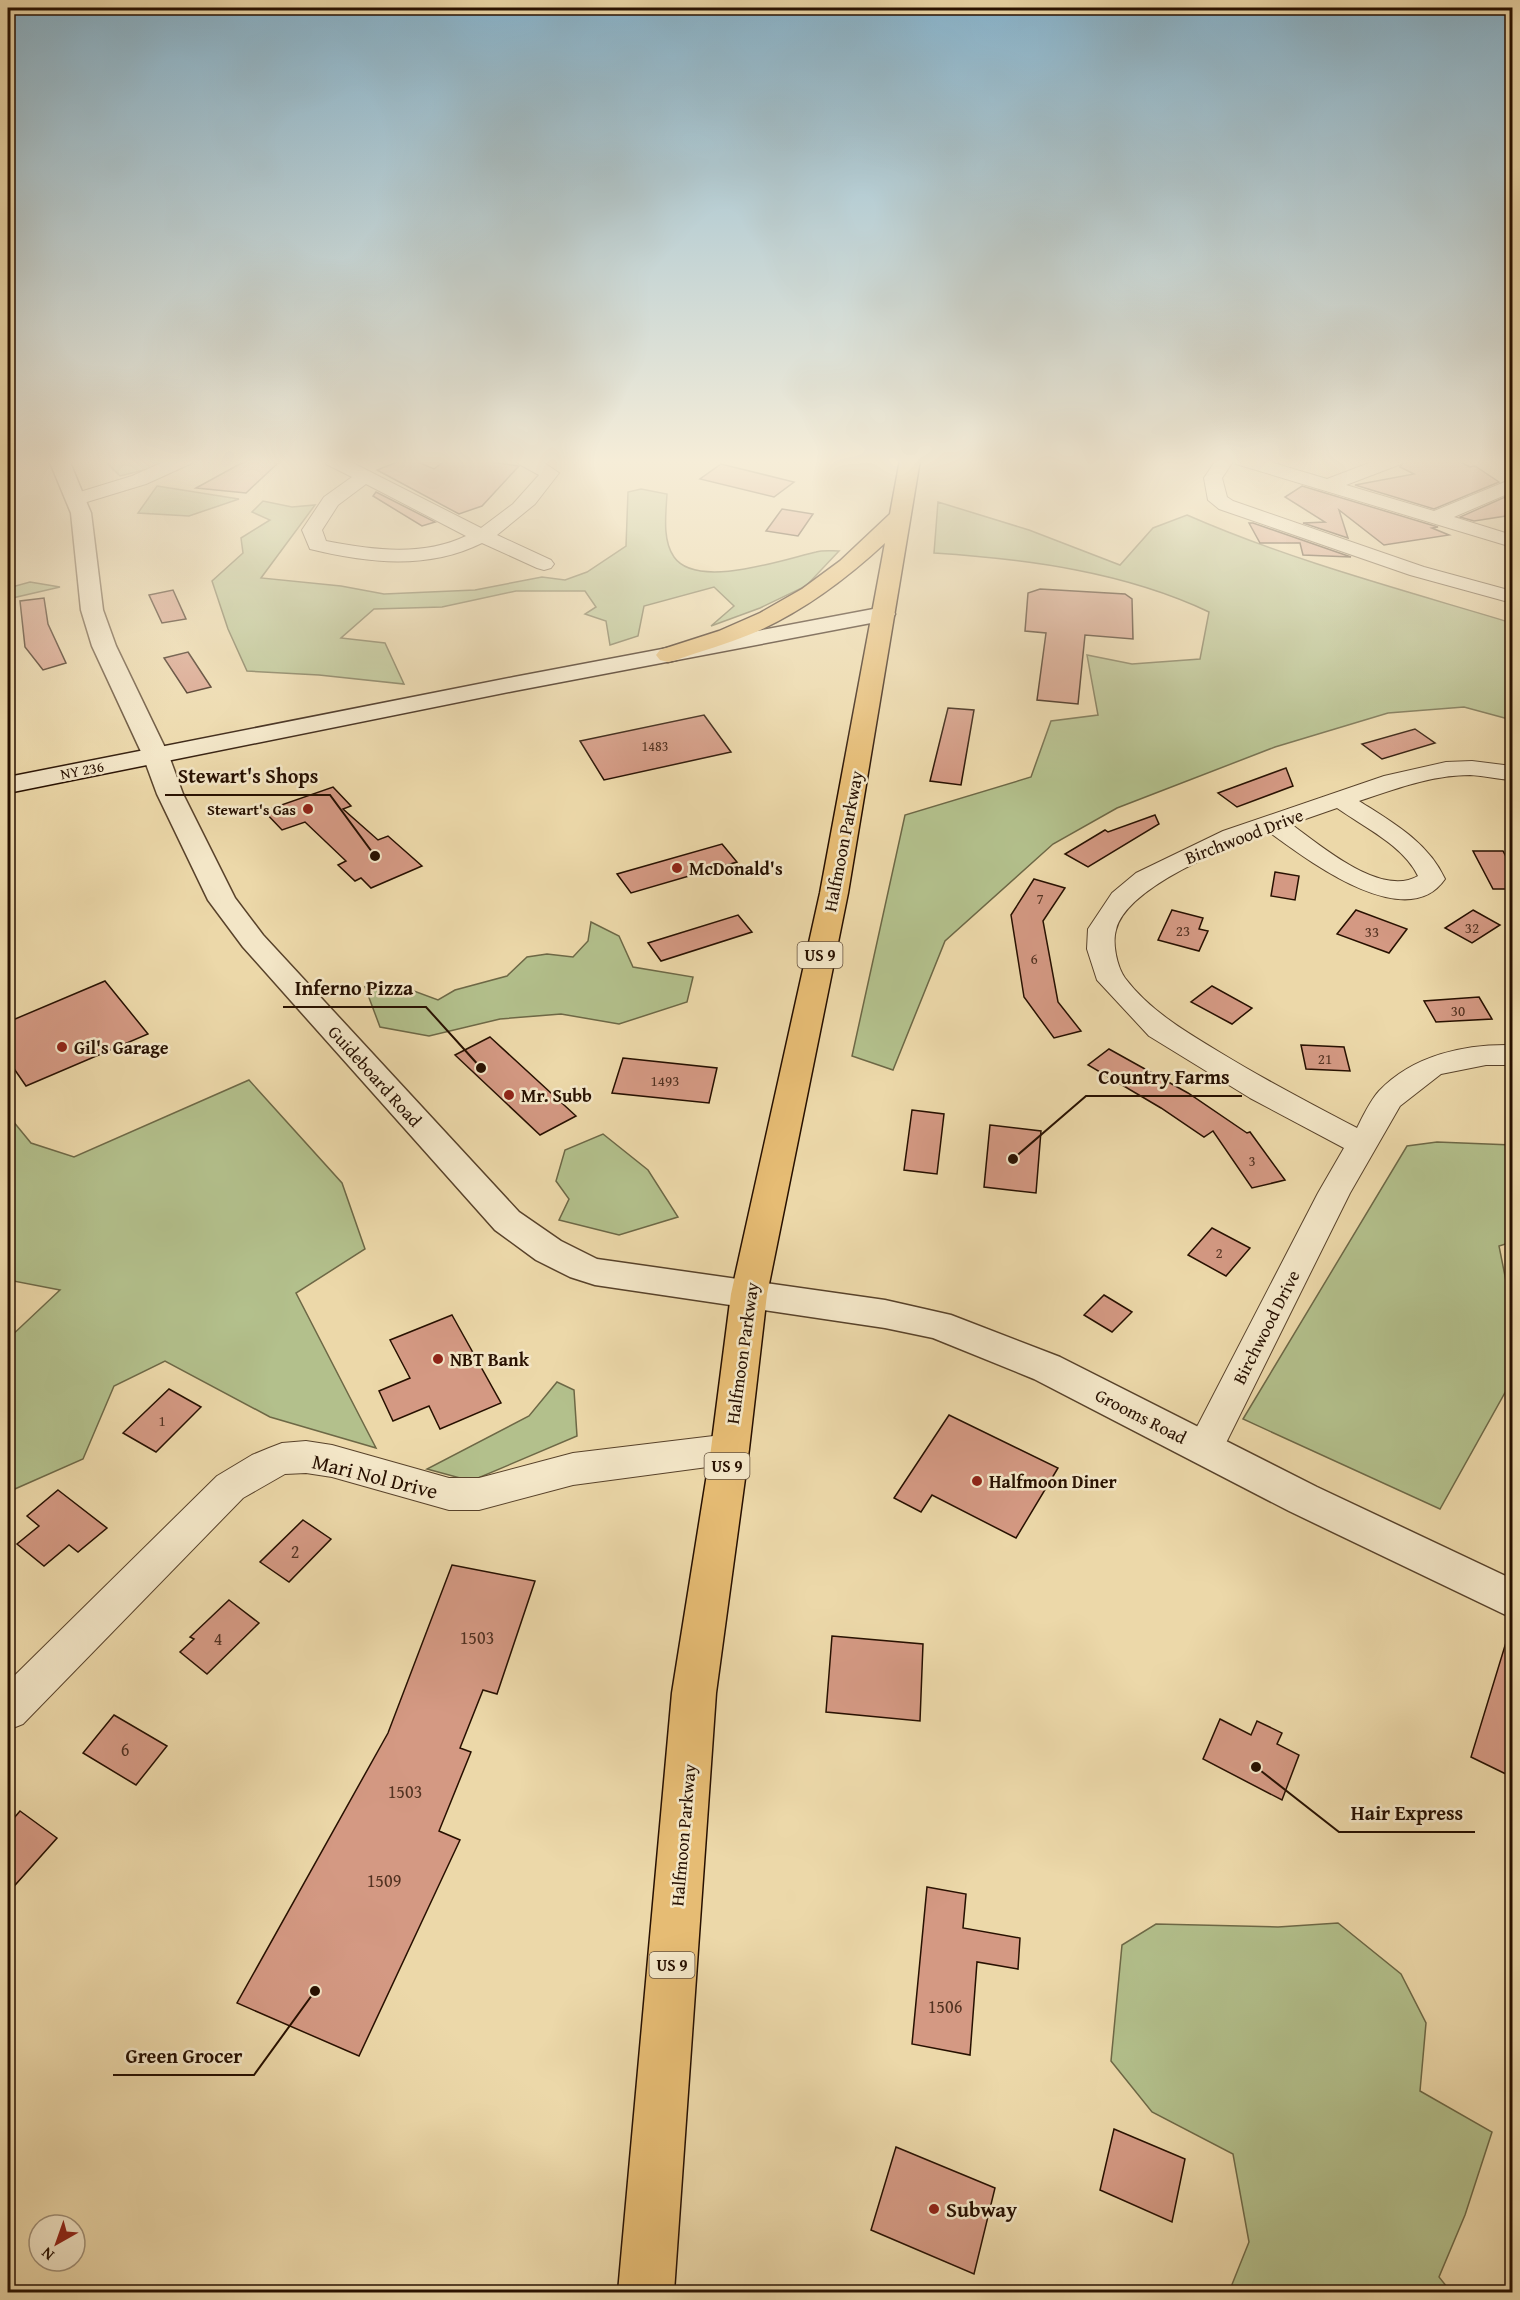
<svg xmlns="http://www.w3.org/2000/svg" width="1520" height="2300" font-family="'Gentium Book Plus',serif">
<style>
.green{fill:#b3c08c;stroke:#6d6846;stroke-width:1.5}
.building{fill:#d49983;stroke:#271000;stroke-width:1.5}
.lines{fill:none;stroke-linecap:round;stroke-linejoin:round}
.minor-casing{stroke:#58422a;stroke-width:2}
.tertiary-casing{stroke:#58422a;stroke-width:3}
.secondary-casing{stroke:#271000;stroke-width:3}
.primary-casing{stroke:#271000;stroke-width:3}
.minor{fill:#f3e6c7;fill-rule:evenodd}
.tertiary{fill:#f3e6c7;fill-rule:evenodd}
.secondary{fill:#f3e6c7;fill-rule:evenodd}
.primary{fill:#e6bc74;fill-rule:evenodd}
.poi-dot{fill:#8f2418;stroke:#f3e6c7;stroke-width:2}
.labels{text-anchor:middle;dominant-baseline:central;stroke-width:5;stroke-linejoin:round;paint-order:stroke}
.far-number-label{font-size:14px;fill:#523221}
.far-street-label{font-size:15px;fill:#271000;stroke:#f3e6c7}
.far-poi-label{font-size:15px;font-weight:bold;fill:#271000;stroke:#f3e6c7;text-anchor:end}
.number-label{font-size:15px;fill:#523221}
.shield{fill:#f3e6c7;stroke:#64503c;stroke-width:1.5}
.shield-label{font-size:16px;font-weight:bold;fill:#271000}
.street-label{font-size:18px;fill:#271000;stroke:#f3e6c7}
.poi-label{font-size:18px;font-weight:bold;fill:#271000;stroke:#f3e6c7;text-anchor:start}
.near-number-label{font-size:18px;fill:#523221}
.near-street-label{font-size:21px;fill:#271000;stroke:#f3e6c7}
.near-poi-label{font-size:21px;font-weight:bold;fill:#271000;stroke:#f3e6c7;text-anchor:start}
.leader{fill:none;stroke:#271000;stroke-width:2}
.callout-dot{fill:#271000;stroke:#f3e6c7;stroke-width:2}
.callout-label{font-size:20px;text-anchor:middle;font-weight:bold;fill:#271000;stroke:#f3e6c7;stroke-width:5;stroke-linejoin:round;paint-order:stroke}
</style>
<rect width="100%" height="100%" fill="#ecd8a9"/>
<filter id="stains"><feTurbulence type="fractalNoise" baseFrequency=".00333" numOctaves="4"/><feColorMatrix values="0 0 0 0 .2 0 0 0 0 .09 0 0 0 0 .02 0 0 0 .5 -.17"/></filter>
<radialGradient id="worn" r=".72"><stop offset=".6" stop-color="#630" stop-opacity="0"/><stop offset="1" stop-color="#630" stop-opacity=".3"/></radialGradient>
<g class="green">
<path d="M104 460H169L156 467 120 476Z"/>
<path d="M157 486 239 499 189 516 138 513Z"/>
<path d="M641 489 667 494C666 513 662 540 674 557 697 590 785 559 816 552 823 550 831 551 839 551L806 586 760 608 711 626 734 606 714 587 644 606 638 636 610 645 606 621 585 614 596 607 585 591H516L442 607 374 609 341 638 385 643 404 684 319 675 247 671 228 629 212 581 243 553 241 538 270 520 252 512 263 501 292 507 315 505 261 578 341 586 384 594 475 590 542 577 565 580 587 572 626 546 628 492Z"/>
<path d="M938 502 1029 530 1120 565 1153 528 1187 515C1292 561 1403 590 1512 623V720L1464 707 1388 713 1275 747 1117 808 1053 844 945 941 893 1070 852 1056 905 815 1031 777 1051 721 1098 715 1087 655 1132 664 1200 659 1209 612C1125 572 1027 559 934 553Z"/>
<path d="M30 582 60 587 8 599V588Z"/>
<path d="M591 922 619 936 633 967 693 977 687 1002 619 1024 561 1014 500 1019 429 1036 380 1027 365 987 395 984 438 1000 455 990 507 976 527 957 547 954 573 957 588 941Z"/>
<path d="M249 1080 342 1183 365 1249 296 1293 376 1448 270 1417 165 1361 114 1386 83 1459 8 1492V1339L60 1290 8 1280V1243L12 1239 8 1232V1115L31 1143 74 1157Z"/>
<path d="M603 1134 648 1170 678 1217 619 1235 559 1220 569 1199 556 1181 565 1150Z"/>
<path d="M1437 1142 1512 1145V1242L1499 1246 1512 1311V1380L1440 1509 1243 1419 1407 1146Z"/>
<path d="M557 1382 574 1390 577 1436 471 1481 427 1469 529 1416Z"/>
<path d="M1338 1923 1401 1974 1426 2023 1420 2091 1492 2132 1465 2215 1439 2277 1451 2292H1229L1249 2242 1233 2154 1152 2112 1111 2061 1122 1945 1156 1924 1278 1927Z"/>
</g>
<g class="building">
<path d="M247 460H281L246 493 196 488Z"/>
<path d="M402 460 409 462 413 460 434 469 446 460H476L519 466 482 506 459 514 377 470Z"/>
<path d="M1405 460H1456L1470 467 1475 466 1499 482 1434 509 1355 485 1414 474 1400 467Z"/>
<path d="M721 464 794 482 774 497 700 479Z"/>
<path d="M1302 486 1438 527 1432 528 1449 535 1384 545 1339 510 1348 538 1303 523 1325 522 1285 497Z"/>
<path d="M376 492 435 522 422 526 373 496Z"/>
<path d="M1512 494V515L1474 521 1460 517Z"/>
<path d="M782 509 813 514 798 536 766 531Z"/>
<path d="M1249 523H1253L1351 557 1303 555 1300 543H1260Z"/>
<path d="M1040 589 1125 594 1132 599 1133 639 1085 635 1078 704 1037 700 1046 633 1025 631 1028 593Z"/>
<path d="M173 590 186 619 162 623 149 595Z"/>
<path d="M44 598 48 624 66 663 43 670 25 647 20 601Z"/>
<path d="M188 652 211 687 187 693 164 658Z"/>
<path d="M948 708 974 710 961 785 930 781Z"/>
<path d="M704 715 731 752 604 780 580 741Z"/>
<path d="M1415 729 1435 743 1382 759 1362 744Z"/>
<path d="M1286 768 1293 786 1237 807 1218 793Z"/>
<path d="M333 787 351 806 343 809 378 840 388 836 422 866 371 888 361 878 355 881 338 865 346 861 305 822 282 830 264 811Z"/>
<path d="M1155 815 1159 824 1088 867 1065 854 1105 830 1108 832Z"/>
<path d="M722 844 737 862 631 893 617 874Z"/>
<path d="M1473 851H1503L1512 868V889H1493Z"/>
<path d="M1275 872 1299 876 1295 900 1271 896Z"/>
<path d="M1034 879 1065 888 1043 921 1058 1002 1081 1031 1054 1038 1024 997 1011 915Z"/>
<path d="M1172 910 1203 918 1199 929 1208 931 1199 951 1158 940Z"/>
<path d="M1356 910 1407 929 1389 953 1337 934Z"/>
<path d="M1473 910 1500 925 1472 943 1445 928Z"/>
<path d="M738 915 752 932 661 961 648 943Z"/>
<path d="M105 981 148 1034 26 1086 8 1060V1022Z"/>
<path d="M1212 986 1252 1008 1232 1024 1191 1002Z"/>
<path d="M1479 997 1492 1019 1436 1022 1424 1001Z"/>
<path d="M490 1037 576 1116 540 1135 455 1055Z"/>
<path d="M1301 1045 1344 1047 1350 1071 1306 1069Z"/>
<path d="M1109 1049 1188 1093 1247 1133 1250 1132 1285 1180 1252 1188 1213 1131 1204 1137 1161 1108 1088 1065Z"/>
<path d="M623 1058 717 1068 709 1103 612 1093Z"/>
<path d="M912 1110 944 1114 937 1174 904 1170Z"/>
<path d="M990 1125 1041 1131 1036 1193 984 1187Z"/>
<path d="M1212 1228 1250 1248 1226 1276 1188 1255Z"/>
<path d="M1104 1295 1132 1312 1112 1332 1084 1315Z"/>
<path d="M452 1315 501 1403 440 1429 429 1406 393 1421 379 1391 410 1378 390 1340Z"/>
<path d="M169 1389 201 1407 156 1452 123 1433Z"/>
<path d="M949 1415 1058 1468 1016 1538 932 1495 921 1512 894 1498Z"/>
<path d="M58 1490 107 1528 78 1552 69 1545 44 1566 17 1544 39 1526 27 1516Z"/>
<path d="M303 1520 331 1539 289 1582 260 1562Z"/>
<path d="M452 1565 535 1581 497 1694 483 1690 460 1748 471 1752 439 1831 460 1840 359 2056 237 2003 388 1733Z"/>
<path d="M229 1600 259 1623 207 1674 180 1652 194 1639 190 1637Z"/>
<path d="M832 1636 923 1644 920 1721 826 1712Z"/>
<path d="M1507 1639 1512 1640V1777L1471 1757Z"/>
<path d="M114 1715 167 1746 136 1785 83 1753Z"/>
<path d="M1220 1719 1251 1735 1257 1721 1282 1733 1277 1744 1299 1755 1282 1800 1203 1759Z"/>
<path d="M20 1811 57 1838 8 1893V1825Z"/>
<path d="M927 1887 966 1894 963 1928 1020 1938 1018 1969 977 1962 970 2055 912 2044Z"/>
<path d="M1114 2129 1185 2159 1172 2222 1100 2190Z"/>
<path d="M896 2147 995 2188 974 2274 871 2230Z"/>
</g>
<g class="lines">
<g class="minor-casing">
<g id="minor">
<path d="M168 460H192L190 464 146 484 77 505 70 503 67 499 70 495 132 476Z"/>
<path d="M324 460H347L481 528 513 504 539 475 519 464 517 460H540L559 473 535 504 497 535 551 560 554 564 551 568 544 570 537 568 482 543C428 570 367 563 310 549L302 530 324 497 352 477 326 464ZM366 484 466 536C422 557 373 550 326 541L322 530 338 505Z"/>
<path d="M1216 460H1263L1327 479 1377 460H1403L1401 464 1346 485 1434 511 1512 479V492L1454 517 1512 535V547L1236 464 1234 460 1222 478 1227 497 1233 501 1424 567 1512 591V603L1410 575 1219 509 1208 500 1204 478Z"/>
<path d="M1472 761 1512 766V780C1498 779 1484 776 1470 775 1432 775 1395 789 1359 801 1392 822 1428 842 1445 879 1406 936 1305 858 1269 832 1229 846 1126 887 1116 930 1112 943 1117 967 1125 978 1150 1011 1186 1032 1221 1053 1265 1080 1311 1104 1357 1128 1363 1116 1370 1101 1379 1091 1413 1055 1465 1044 1512 1045V1065H1486L1441 1074 1400 1106 1350 1193 1218 1459 1205 1463 1192 1459 1186 1448 1318 1193 1344 1148 1250 1098 1149 1036 1097 980 1087 949 1088 929 1112 893 1136 873 1223 831 1384 776 1446 762ZM1337 808C1364 827 1404 846 1418 876 1381 898 1320 845 1291 824Z"/>
<path d="M730 1434 743 1438 749 1449 743 1460 730 1464 573 1485 479 1510H449L332 1477 306 1473 285 1474 243 1498 23 1724 8 1730V1682L217 1476 252 1455 269 1448 282 1443 306 1441 332 1445 449 1478H479L573 1453Z"/>
</g>
</g>
<g class="tertiary-casing">
<path id="tertiary" d="M49 460H69L91 513 103 610 116 646 169 756 183 794 235 898 263 935 519 1212 561 1241 597 1259 885 1300 951 1315 1060 1357 1317 1487 1512 1579V1618L1289 1511 1034 1379 933 1338 885 1328 595 1285 570 1277 536 1260 495 1230 243 947 208 900 157 794 143 756 92 646 81 610 71 513Z"/>
</g>
<g class="secondary-casing">
<path id="secondary" d="M884 607 892 609 895 614 892 619 514 691 8 793V777L514 677Z"/>
</g>
<g class="primary-casing">
<path id="primary" d="M900 460H920L848 893 767 1294 749 1449 716 1693 674 2292H618L672 1693 711 1449 731 1294 820 893 885 543C845 580 801 613 751 634 727 644 701 651 676 660L668 662 660 660 656 655 660 650 719 631 760 613 802 589 840 561 890 514Z"/>
</g>
<use href="#minor" class="minor"/>
<use href="#tertiary" class="tertiary"/>
<use href="#secondary" class="secondary"/>
<use href="#primary" class="primary"/>
</g>
<linearGradient id="sky" x2="0" y2="1"><stop stop-color="#88b6d0"/><stop offset="0.59" stop-color="#f6edd8"/><stop offset="1" stop-color="#f6edd8" stop-opacity="0"/></linearGradient>
<rect width="1520" height="782" fill="url(#sky)"/>
<g class="poi-dot">
<circle cx="308" cy="809" r="6"/>
<circle cx="677" cy="868" r="6"/>
<circle cx="62" cy="1047" r="6"/>
<circle cx="509" cy="1095" r="6"/>
<circle cx="438" cy="1359" r="6"/>
<circle cx="977" cy="1481" r="6"/>
<circle cx="934" cy="2209" r="6"/>
</g>
<g class="labels">
<g class="far-number-label">
<text x="655" y="746">1483</text>
</g>
<g class="far-street-label">
<text transform="translate(82 770) rotate(-11)">NY 236</text>
</g>
<g class="far-poi-label">
<text x="296" y="809">Stewart's Gas</text>
</g>
<g class="number-label">
<text x="1040" y="898">7</text>
<text x="1472" y="927">32</text>
<text x="1183" y="930">23</text>
<text x="1372" y="931">33</text>
<text x="1034" y="958">6</text>
<text x="1458" y="1010">30</text>
<text x="1325" y="1058">21</text>
<text x="665" y="1080">1493</text>
<text x="1252" y="1160">3</text>
<text x="1219" y="1252">2</text>
<text x="162" y="1420">1</text>
</g>
<g class="shield">
<rect x="797.5" y="942" width="45" height="26" rx="4.5"/>
<rect x="704.5" y="1453" width="45" height="26" rx="4.5"/>
<rect x="649.5" y="1952" width="45" height="26" rx="4.5"/>
</g>
<g class="shield-label">
<text x="820" y="955">US 9</text>
<text x="727" y="1466">US 9</text>
<text x="672" y="1965">US 9</text>
</g>
<g class="street-label">
<text transform="translate(1244 836) rotate(-21)">Birchwood Drive</text>
<text transform="translate(843 841) rotate(-79)">Halfmoon Parkway</text>
<text transform="translate(375 1076) rotate(48)">Guideboard Road</text>
<text transform="translate(1266 1327) rotate(-63)">Birchwood Drive</text>
<text transform="translate(742 1353) rotate(-82)">Halfmoon Parkway</text>
<text transform="translate(1141 1416) rotate(27)">Grooms Road</text>
<text transform="translate(683 1835) rotate(-85)">Halfmoon Parkway</text>
</g>
<g class="poi-label">
<text x="689" y="868">McDonald's</text>
<text x="74" y="1047">Gil's Garage</text>
<text x="521" y="1095">Mr. Subb</text>
<text x="450" y="1359">NBT Bank</text>
<text x="989" y="1481">Halfmoon Diner</text>
</g>
<g class="near-number-label">
<text x="295" y="1551">2</text>
<text x="477" y="1637">1503</text>
<text x="218" y="1638">4</text>
<text x="125" y="1749">6</text>
<text x="405" y="1791">1503</text>
<text x="384" y="1880">1509</text>
<text x="945" y="2006">1506</text>
</g>
<g class="near-street-label">
<text transform="translate(375 1476) rotate(14)">Mari Nol Drive</text>
</g>
<g class="near-poi-label">
<text x="946" y="2209">Subway</text>
</g>
</g>
<path class="leader" d="M375 856L330 795H165M481 1068L426 1007H283M1013 1159L1086 1096H1242M1256 1767L1339 1832H1475M315 1991L254 2075H113"/>
<g class="callout-dot">
<circle cx="375" cy="856" r="6"/>
<circle cx="481" cy="1068" r="6"/>
<circle cx="1013" cy="1159" r="6"/>
<circle cx="1256" cy="1767" r="6"/>
<circle cx="315" cy="1991" r="6"/>
</g>
<g class="callout-label">
<text x="248" y="783">Stewart's Shops</text>
<text x="354" y="995">Inferno Pizza</text>
<text x="1164" y="1084">Country Farms</text>
<text x="1407" y="1820">Hair Express</text>
<text x="184" y="2063">Green Grocer</text>
</g>
<rect width="1520" height="2300" fill="none" stroke="#ecd8a9" stroke-width="30"/>
<rect x="9" y="9" width="1502" height="2282" fill="none" stroke="#271000" stroke-width="3"/>
<rect x="15" y="15" width="1490" height="2270" fill="none" stroke="#271000" stroke-width="1.5"/>
<g transform="translate(57 2243) rotate(220)"><circle r="28" fill="#f3e6c7" stroke="#a19077" stroke-width="1.5"/>
<path d="M0-4.5L10 22L0 15L-10 22Z" fill="#8f2418"/>
<text y="-9" font-size="16" font-weight="bold" text-anchor="middle" fill="#271000">N</text>
</g>
<rect width="100%" height="100%" filter="url(#stains)"/>
<rect width="100%" height="100%" fill="url(#worn)"/>
</svg>
